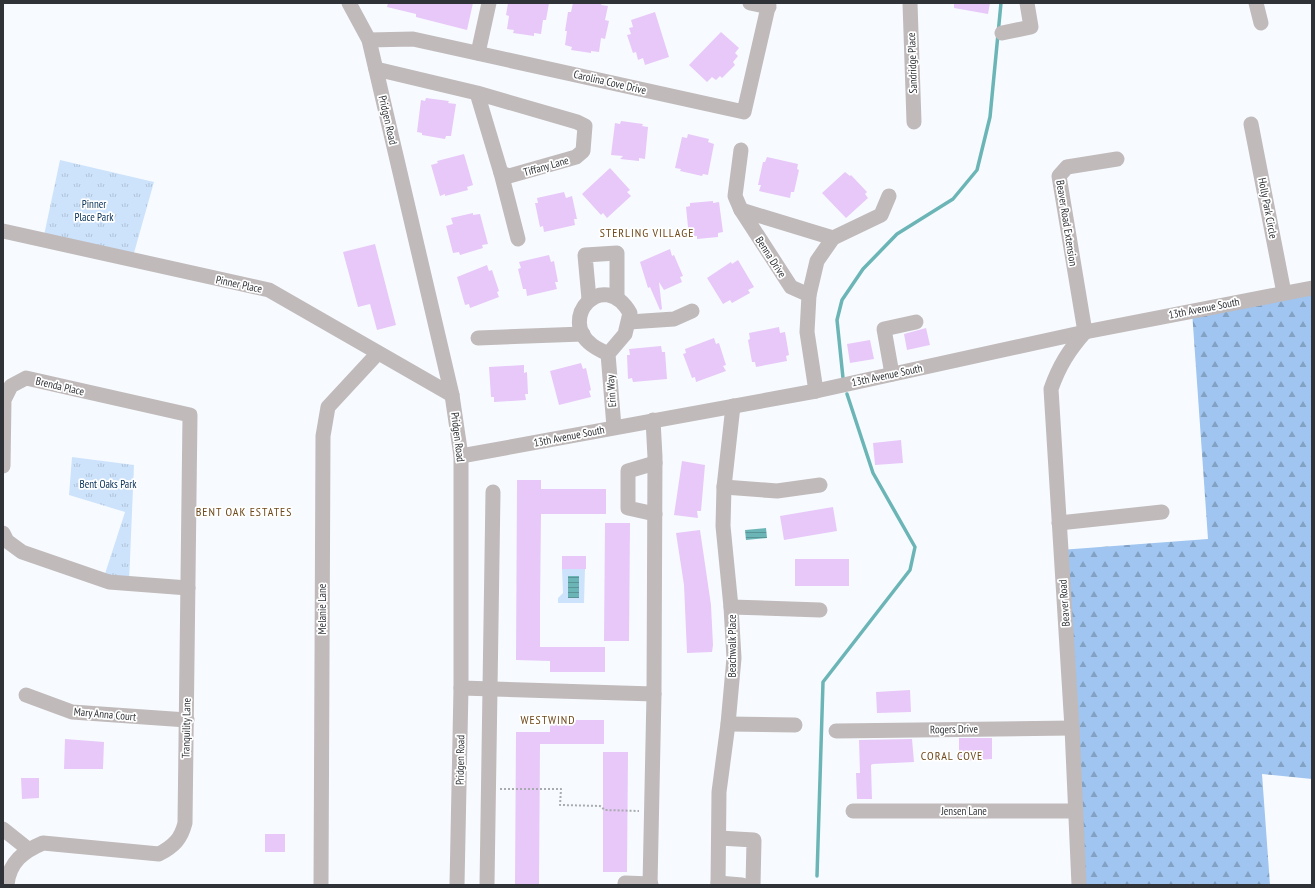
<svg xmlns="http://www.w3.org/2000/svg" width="1315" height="888" font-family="'PT Sans Narrow',sans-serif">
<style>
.forest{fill:url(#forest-firs)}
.park{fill:url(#park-tufts)}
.pitch{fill:#cde3fb}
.water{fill:url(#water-rules)}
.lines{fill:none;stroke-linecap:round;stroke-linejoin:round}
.stream{stroke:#6cb5b7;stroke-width:3.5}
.building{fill:#e7c8f9}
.path{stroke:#a8abaf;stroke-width:2;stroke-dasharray:2 2;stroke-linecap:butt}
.minor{stroke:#c1babb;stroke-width:15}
.labels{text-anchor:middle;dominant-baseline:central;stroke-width:3.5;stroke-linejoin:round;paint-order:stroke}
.street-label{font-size:11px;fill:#2f3236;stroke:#fff}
.park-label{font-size:11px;fill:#042e55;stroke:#fff}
.neighbourhood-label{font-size:12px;letter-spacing:1px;fill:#6f491a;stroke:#fff}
</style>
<defs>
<pattern id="forest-firs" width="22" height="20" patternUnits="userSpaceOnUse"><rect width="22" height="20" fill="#9fc5f0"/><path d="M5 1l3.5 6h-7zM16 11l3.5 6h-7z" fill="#82a1c3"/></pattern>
<pattern id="park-tufts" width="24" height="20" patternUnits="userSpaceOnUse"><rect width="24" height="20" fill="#cde3fb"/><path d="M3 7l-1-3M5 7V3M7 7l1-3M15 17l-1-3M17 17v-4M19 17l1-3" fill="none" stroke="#b0c3d8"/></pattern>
<pattern id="water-rules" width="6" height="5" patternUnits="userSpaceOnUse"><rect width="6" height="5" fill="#6cb5b7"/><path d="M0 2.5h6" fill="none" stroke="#599496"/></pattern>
</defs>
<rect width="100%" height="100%" fill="#f7fbff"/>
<path class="forest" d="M1312 290V779L1262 774 1270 885H1079L1060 550 1208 539 1192 311Z"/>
<g class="park">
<path d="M60 160 154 182 132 260 43 240Z"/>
<path d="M72 457 134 465 129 583 103 580 125 512 69 495Z"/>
</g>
<path class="pitch" d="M562 569H585L584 603H558V598L563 593Z"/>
<g class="water">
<path d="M766 528 767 538 746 540 745 530Z"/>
<rect x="568" y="576" width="11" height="22"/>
</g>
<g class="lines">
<g class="stream">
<path d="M843 378 837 320 842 300 863 269 897 234 953 199 977 170 990 117 1001 3"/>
<path d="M817 876 823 682 910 570 915 547 873 473 847 394"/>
</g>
</g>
<g class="building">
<path d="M388 3H473L467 30 416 17V14L387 7Z"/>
<path d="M508 3H549L546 20H543L541 34 534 33V36L513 33 514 30 507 29 509 16 506 15Z"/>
<path d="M573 3H602L601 5 608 6 605 20 609 21 605 39 601 38 599 52 591 51V53L571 50 572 47 565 45 567 31H565L568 12H571Z"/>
<path d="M954 3H990L988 14 954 8Z"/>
<path d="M655 12 669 57 645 65 643 58 638 60 636 52 633 53 627 35 631 34 629 28 633 27 631 20Z"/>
<path d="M721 32 739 48 735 53 738 56 733 62 735 65 722 78 720 76 716 80 712 77 707 82 689 65Z"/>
<path d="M426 98 449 101 448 103 456 104 451 136H446L445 139 422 135V133L417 132 421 100 425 101Z"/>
<path d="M621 121 643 124 642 126 648 127 645 159 639 158V161L620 159 623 156 611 155 615 123 620 124Z"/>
<path d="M688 134 709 139 708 142 714 144 708 175 703 174 702 176 680 171 681 169 675 168 682 137 687 138Z"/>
<path d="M464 154 473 185 467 187 468 190 445 196V194L440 196 431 165 438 163 437 161Z"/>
<path d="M767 157 798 164 797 169 799 170 794 192H791L790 198 759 191 761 185H758L763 162H765Z"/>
<path d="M610 168 630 190 627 192 631 196 607 218 603 213 601 215 582 194Z"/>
<path d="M845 172 850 176 851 175 867 192 865 194 868 198 846 218 822 193Z"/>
<path d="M564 192 566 198 572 196 577 219H574L575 225 544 232 543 226 540 227 535 203H538L537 198Z"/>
<path d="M713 201V203L719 202 723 232 718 233V237L697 239V236L689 237 686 207 690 206V203Z"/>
<path d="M473 213V215L480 214 488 244 482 245 483 248 460 255 459 252 453 253 446 226 453 224 451 218Z"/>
<path d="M375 244 396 325 377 330 370 304 358 307 343 252Z"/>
<path d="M670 249 672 256 674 255 683 276 680 277 682 282 664 290 659 282 662 309 660 310 650 287 648 288 640 262Z"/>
<path d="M549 255 551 262 554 261 558 282H555L557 289 527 296 526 289H523L518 269 521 268 519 262Z"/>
<path d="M738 260 754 287 748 290 750 293 732 303 730 300 723 304 707 278 731 262 732 264Z"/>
<path d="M487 265 489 271 492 270 499 291 497 292 499 297 470 308 469 304 465 305 457 277Z"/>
<path d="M779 327 780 333 785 332 789 355 786 356 787 361 756 367 755 362H752L748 340 750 339 749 333Z"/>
<path d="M926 328 930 345 907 350 904 334Z"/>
<path d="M714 338 716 344 719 343 726 365 723 366 726 371 696 382 695 377 692 378 683 354 686 353 685 349Z"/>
<path d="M870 340 874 359 850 363 847 344Z"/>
<path d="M661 346 662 352H665L667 379 633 382 632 378 628 379 627 355H630L629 349Z"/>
<path d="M581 363 583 369 586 368 591 390 589 391 591 397 559 405 550 371Z"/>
<path d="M524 365V373L527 372 528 394H525L526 400 494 402V397H491L489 367Z"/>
<path d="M901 440 903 463 875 465 873 443Z"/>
<path d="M682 461 705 465 701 511H697L698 518 674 515Z"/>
<path d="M517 480H541V489H606V514H541L540 605V647H605V672H550V661L516 660Z"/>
<path d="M833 507 837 531 784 540 780 516Z"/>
<path d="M605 523H630L629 641H604Z"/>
<path d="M700 530 711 605 713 645 712 652 687 653 684 585 676 533Z"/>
<rect x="562" y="556" width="24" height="13"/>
<rect x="795" y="559" width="54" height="27"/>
<path d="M910 690 911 712 877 713 876 692Z"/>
<path d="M550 720H604V744H540L539 885H515L516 732H550Z"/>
<path d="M959 738H992V759L959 761Z"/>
<path d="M65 739 104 742 103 769H64Z"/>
<path d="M912 739 914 762 873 764 871 765 872 799H857L856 773H860L859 740Z"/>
<path d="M603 752H628L627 872H603Z"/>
<path d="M21 778H39V798L22 799Z"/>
<rect x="265" y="834" width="20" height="18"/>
</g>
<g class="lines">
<path class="path" d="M500 789H561L560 805 600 806 605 810 639 811"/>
<g class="minor">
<path d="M349 3 369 40 452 395 461 456V688L457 885"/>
<path d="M750 3 769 7"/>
<path d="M910 3 914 122"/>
<path d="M1256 3 1261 23"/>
<path d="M1002 33 1031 27 1027 3"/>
<path d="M369 40 413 39 744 112 769 3"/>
<path d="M478 53 489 3"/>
<path d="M376 69 477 93 577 122 585 126 583 151 576 157 509 176 501 173 477 93"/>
<path d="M1251 124 1284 293"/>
<path d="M741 150 735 196 741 210"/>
<path d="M501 173 518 239"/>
<path d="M3 231 269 290 452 395"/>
<path d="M809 295 791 287 741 210 833 238"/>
<path d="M589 299 585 255 617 253V298"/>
<path d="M629 322 674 319 692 311"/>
<path d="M1085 332 1059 176 1067 167 1117 159"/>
<path d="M478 338 583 334"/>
<path d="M608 354C603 351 597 349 592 345 557 319 603 267 630 313L625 334 608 354 614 427"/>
<path d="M892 374 884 329 916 322"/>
<path d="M816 391 807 332 809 295 817 261 833 238 881 215 889 196"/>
<path d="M461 456 816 391 1085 332 1312 288"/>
<path d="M3 466 4 400 11 386 26 378 190 415 185 823C181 839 174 846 159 854L43 843C24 851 9 862 7 885"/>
<path d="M724 487 777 491 820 485"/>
<path d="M655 514 628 508V471L655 463"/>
<path d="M1059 523 1162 512"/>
<path d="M3 533 7 541 22 552 109 582 188 588"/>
<path d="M731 607 820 610"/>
<path d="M461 688 654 694 655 457 653 420"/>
<path d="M26 695 72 712 187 720"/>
<path d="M728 724 795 725"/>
<path d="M836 731 1072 728"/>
<path d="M853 811H1075"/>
<path d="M3 829 28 849"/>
<path d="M719 838 754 840 753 885"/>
<path d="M718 883 742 885"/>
<path d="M321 885 323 436 328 407 378 353"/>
<path d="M487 885 493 492"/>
<path d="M625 885V883L651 884"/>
<path d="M650 885 654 694"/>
<path d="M718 885 719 792 728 724 734 658 731 607 723 526 724 487 733 406"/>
<path d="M1079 885 1072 728 1051 389C1059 366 1069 350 1085 332"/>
</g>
</g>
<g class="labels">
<g class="street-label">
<text transform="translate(912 63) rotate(-92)">Sandridge Place</text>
<text transform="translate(610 82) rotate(13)">Carolina Cove Drive</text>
<text transform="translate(388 120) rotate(77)">Pridgen Road</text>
<text transform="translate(546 166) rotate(-16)">Tiffany Lane</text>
<text transform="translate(1268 208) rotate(79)">Holly Park Circle</text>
<text transform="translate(1067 223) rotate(81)">Beaver Road Extension</text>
<text transform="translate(771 257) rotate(57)">Benna Drive</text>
<text transform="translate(239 284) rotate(12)">Pinner Place</text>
<text transform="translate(1204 308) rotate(-11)">13th Avenue South</text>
<text transform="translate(887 375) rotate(-12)">13th Avenue South</text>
<text transform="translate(60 386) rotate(13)">Brenda Place</text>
<text transform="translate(611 391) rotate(-94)">Erin Way</text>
<text transform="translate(569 436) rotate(-11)">13th Avenue South</text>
<text transform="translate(458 437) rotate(83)">Pridgen Road</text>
<text transform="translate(1064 603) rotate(-94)">Beaver Road</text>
<text transform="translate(322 609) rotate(-90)">Melanie Lane</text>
<text transform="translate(732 646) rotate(-90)">Beachwalk Place</text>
<text transform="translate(105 714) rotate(5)">Mary Anna Court</text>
<text transform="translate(186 728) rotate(-89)">Tranquility Lane</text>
<text transform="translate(954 729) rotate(-1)">Rogers Drive</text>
<text transform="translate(460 760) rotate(-89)">Pridgen Road</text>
<text x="964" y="811">Jensen Lane</text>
</g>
<g class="park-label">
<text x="94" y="204">Pinner<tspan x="94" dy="13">Place Park</tspan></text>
<text x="108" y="484">Bent Oaks Park</text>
</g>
<g class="neighbourhood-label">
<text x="647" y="232">STERLING VILLAGE</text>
<text x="244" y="511">BENT OAK ESTATES</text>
<text x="548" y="719">WESTWIND</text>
<text x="952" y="755">CORAL COVE</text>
</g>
</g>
<rect width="1315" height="888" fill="none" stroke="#2f3236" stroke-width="8"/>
</svg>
